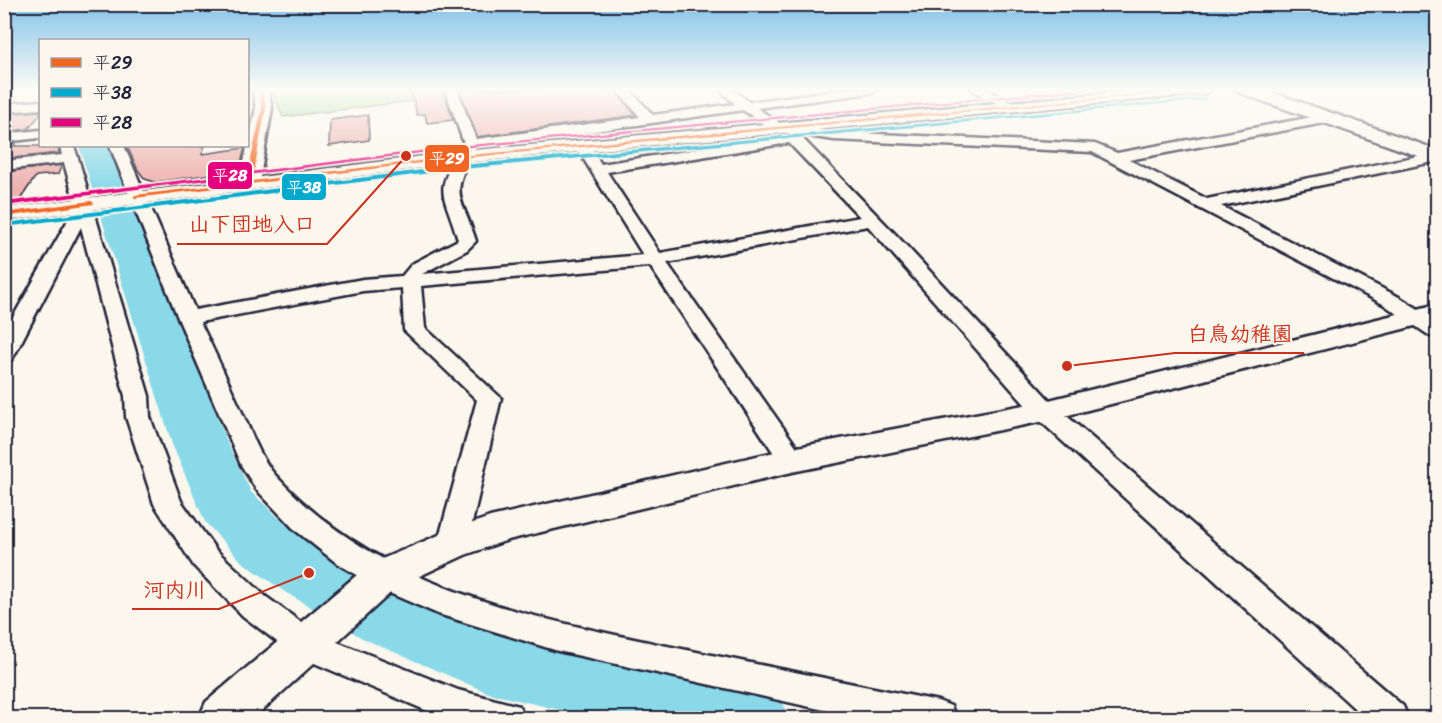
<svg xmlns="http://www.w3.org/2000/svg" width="1442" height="723" font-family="Sriracha,'Klee One',sans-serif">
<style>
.green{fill:#a5d89a;stroke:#647d6a;stroke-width:1.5}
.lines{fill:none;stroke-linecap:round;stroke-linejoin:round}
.river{fill:#8ad9e8;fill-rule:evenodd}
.building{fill:#edb1ae;stroke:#22223b;stroke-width:1.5}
.minor-casing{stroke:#22223b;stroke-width:5}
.tertiary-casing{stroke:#22223b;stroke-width:5}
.secondary-casing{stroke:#22223b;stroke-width:5}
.minor{fill:#fbf7ec;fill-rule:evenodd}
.tertiary{fill:#fbf7ec;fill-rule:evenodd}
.secondary{fill:#fbf7ec;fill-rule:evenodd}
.bus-1-casing{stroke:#fbf7ec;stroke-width:4}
.bus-2-casing{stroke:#fbf7ec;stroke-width:4}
.bus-3-casing{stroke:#fbf7ec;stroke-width:4}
.bus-1{fill:#f26522;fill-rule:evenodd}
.bus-2{fill:#00a9ce;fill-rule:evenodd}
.bus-3{fill:#e5007d;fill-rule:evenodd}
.leader{fill:none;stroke:#c8321e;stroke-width:2}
.callout-dot{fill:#c8321e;stroke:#fbf7ec;stroke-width:2}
.callout-label{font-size:21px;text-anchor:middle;font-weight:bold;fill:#c8321e;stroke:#fbf7ec;stroke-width:4.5;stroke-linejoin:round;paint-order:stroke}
.line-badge{stroke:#fbf7ec;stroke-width:2}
.badge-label{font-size:16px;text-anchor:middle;font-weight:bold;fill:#fff}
</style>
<rect width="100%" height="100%" fill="#fbf7ec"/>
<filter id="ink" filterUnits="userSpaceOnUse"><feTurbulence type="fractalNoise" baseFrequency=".0167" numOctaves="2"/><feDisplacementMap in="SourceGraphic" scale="12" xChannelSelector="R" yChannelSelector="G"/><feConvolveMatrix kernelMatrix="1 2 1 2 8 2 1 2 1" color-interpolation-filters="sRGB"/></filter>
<g filter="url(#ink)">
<path class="green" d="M271 89H410L413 101 283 117Z"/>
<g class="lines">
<path class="river" d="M79 146H110L228 444 251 492 288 526 333 554 414 595 494 627 750 680 778 691 789 718H594L491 694 364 639 285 592 242 562 205 522 172 444Z"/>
</g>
<g class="building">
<path d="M411 89H443L453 120 427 123 425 114 417 115Z"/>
<path d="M459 89H595V92L614 90 636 115 477 137Z"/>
<path d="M40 111V115L28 129 4 132V114Z"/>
<path d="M368 115 369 140 329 146 330 120Z"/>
<path d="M16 143 14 146H58L59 153 4 159V144Z"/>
<path d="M127 146H205L202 154 245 148 241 163 220 173 155 182 145 179 138 170Z"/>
<path d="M62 165 58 174 36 176 17 204 4 206V172Z"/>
</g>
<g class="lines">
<g class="minor-casing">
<g id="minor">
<path d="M445 89H457L476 139 640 117 616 89H629L653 115 735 104 719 89H732L749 102 845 89H877L871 93 757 108 781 124 834 132 1095 144 1117 153 1329 114 1336 118 1329 122 1129 160 1207 199 1438 152V161L1221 206 1397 296 1438 321V337L1430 336 1383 304 1092 152 834 140 773 131 743 110 476 148C448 196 461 194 476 241L467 250 422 274 643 255 575 145 577 142H587L601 164 789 135 802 138 898 237 1054 405 1403 706 1408 718H1365L1036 417 868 226 667 263 801 453 805 460 801 467 792 469 783 467 650 266 421 286 425 328 501 398 467 545 462 553 452 557 442 553 437 545 477 400 404 330 402 288 363 291 200 322C214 350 227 379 240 408 251 431 259 457 276 476 379 589 529 617 672 647 760 665 849 683 938 701L951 706 956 718H860L558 651 438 614 387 592 338 564 295 530 256 489 241 465 178 318 110 146H124L195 310 363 279 402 276 412 264 458 240C443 187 432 196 464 144ZM789 143 860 217 660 253 607 172Z"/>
<path d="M971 89H986L1019 107 1013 111 1008 110Z"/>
<path d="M40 101V109L4 112V104Z"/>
<path d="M40 130V138L4 142V134Z"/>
<path d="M60 146H74L78 158 149 396 150 417 181 501 216 550 265 596 317 634 458 690 519 706 524 718H444L293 654 243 616 194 566 154 504 126 417 125 396 81 227 15 354 12 359 4 361V333L76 206 64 163 4 170V161L62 155Z"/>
</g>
</g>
<g class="tertiary-casing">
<g id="tertiary">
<path d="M252 89H268L272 108 260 177 461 151 1153 89H1212L1204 94 461 163 4 221V208L240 179 256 108Z"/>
<path d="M1438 304V320L1045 421 792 472 508 540 465 555 398 586 254 718H199L206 702 370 564 439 535 490 517 792 448 1045 401Z"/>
</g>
</g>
<g class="secondary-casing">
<path id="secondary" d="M1237 89H1263L1438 150V163L1240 93Z"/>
</g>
<use href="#minor" class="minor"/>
<use href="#tertiary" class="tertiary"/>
<use href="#secondary" class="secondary"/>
<g class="bus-1-casing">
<g id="bus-1">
<path d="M258 89H262L266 108 252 181 461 156 1191 89H1206L1204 90 461 158 134 198V196L136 195 246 182 262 108Z"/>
<path d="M91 201 94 203 93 204 4 217V213Z"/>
</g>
</g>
<g class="bus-2-casing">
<path id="bus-2" d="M1205 98H1206V100L462 169 4 227 5 223 462 165Z"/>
</g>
<g class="bus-3-casing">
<path id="bus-3" d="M1077 89H1092L1090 90 460 148 4 206V202L460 146Z"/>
</g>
<use href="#bus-1" class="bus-1"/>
<use href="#bus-2" class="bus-2"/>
<use href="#bus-3" class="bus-3"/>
</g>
</g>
<linearGradient id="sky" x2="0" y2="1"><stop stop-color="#82c3e8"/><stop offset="0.47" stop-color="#fdfbf6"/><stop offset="1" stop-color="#fdfbf6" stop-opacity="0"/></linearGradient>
<rect width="1442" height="190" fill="url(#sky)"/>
<path class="leader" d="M406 156L327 244H177M1067 366L1175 353H1304M309 573L219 609H132"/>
<g class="callout-dot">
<circle cx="406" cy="156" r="6"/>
<circle cx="1067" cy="366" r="6"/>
<circle cx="309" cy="573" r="6"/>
</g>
<g class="callout-label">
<text x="252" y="231">山下団地入口</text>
<text x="1240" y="341">白鳥幼稚園</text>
<text x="175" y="597">河内川</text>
</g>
<g class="line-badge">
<rect x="424" y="144" width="46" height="29" rx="6" fill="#f26522"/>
<rect x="207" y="161" width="46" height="29" rx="6" fill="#e5007d"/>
<rect x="281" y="173" width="46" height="28" rx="6" fill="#00a9ce"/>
</g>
<g class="badge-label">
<text x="447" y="164">平29</text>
<text x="230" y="181">平28</text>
<text x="304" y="193">平38</text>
</g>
<rect width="1442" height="723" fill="none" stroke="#fbf7ec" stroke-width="24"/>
<rect x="12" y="12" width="1418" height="699" fill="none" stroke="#22223b" stroke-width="2" filter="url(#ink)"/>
<rect x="39" y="39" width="210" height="108" fill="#fbf7ec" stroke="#a4a2a5" stroke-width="1.5"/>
<rect x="51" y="58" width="30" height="9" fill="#f26522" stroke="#a4a2a5" stroke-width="1.5"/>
<text x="93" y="69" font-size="18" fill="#22223b">平29</text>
<rect x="51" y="88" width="30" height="9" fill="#00a9ce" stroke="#a4a2a5" stroke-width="1.5"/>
<text x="93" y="99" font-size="18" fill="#22223b">平38</text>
<rect x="51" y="118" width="30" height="9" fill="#e5007d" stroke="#a4a2a5" stroke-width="1.5"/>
<text x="93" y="129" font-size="18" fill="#22223b">平28</text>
</svg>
